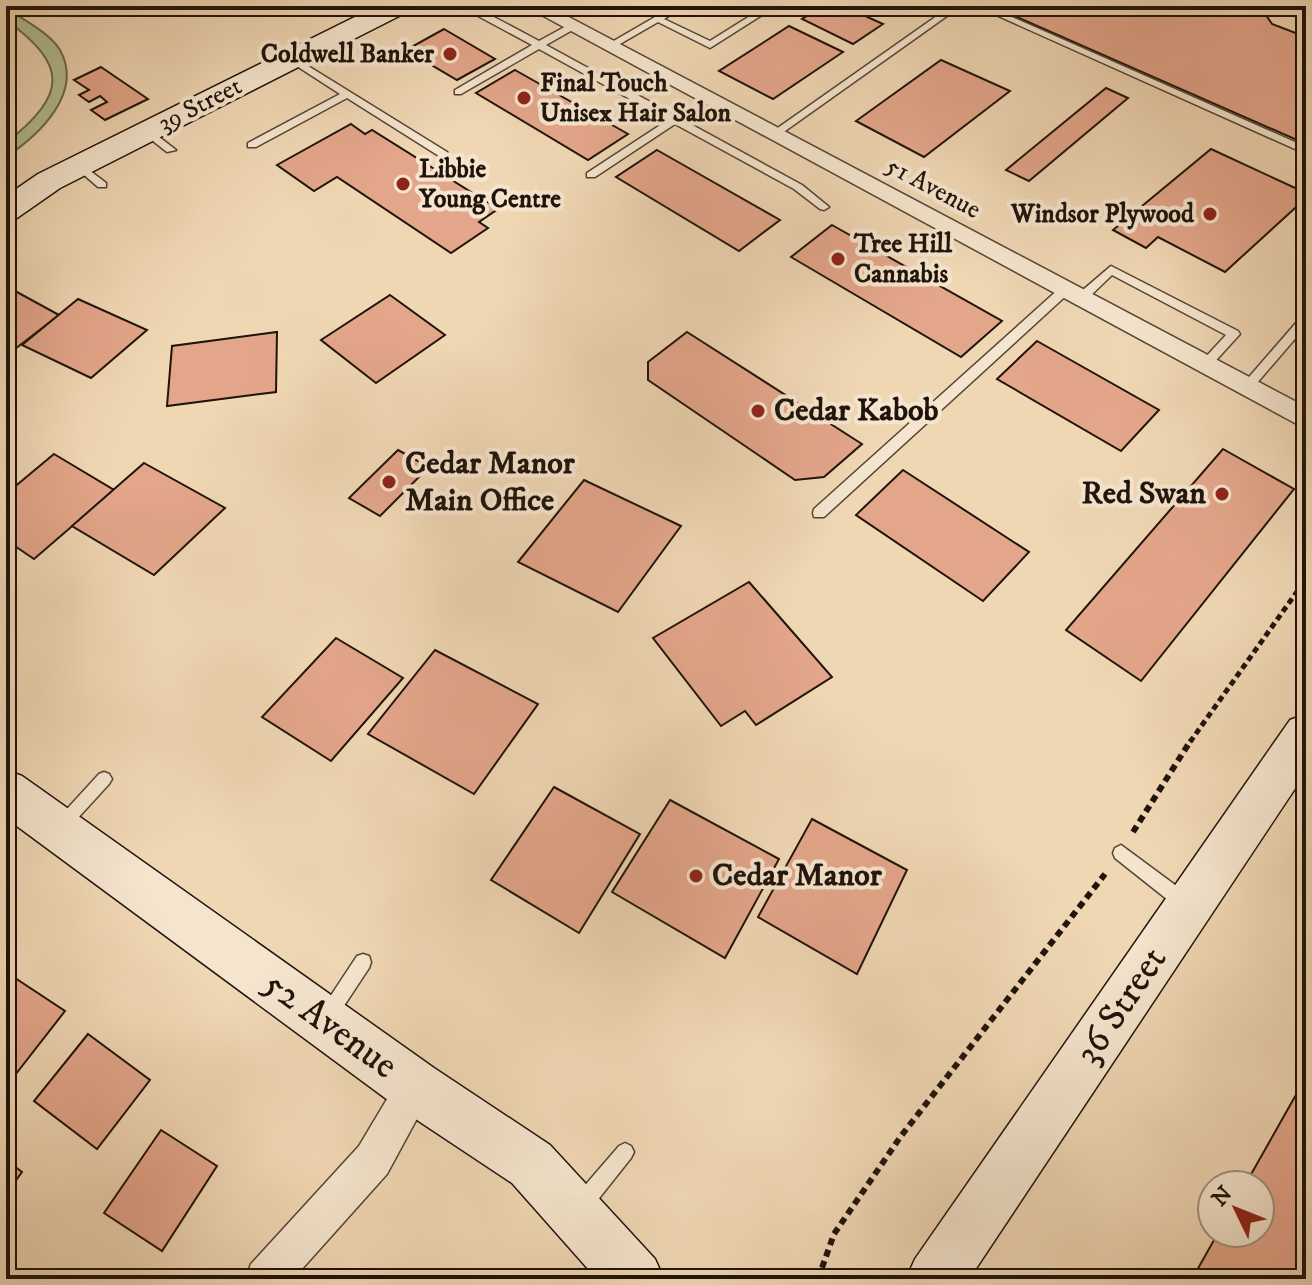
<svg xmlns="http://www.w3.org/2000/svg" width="1312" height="1285" font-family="'IM FELL DW Pica',serif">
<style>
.green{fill:#b4bf92;stroke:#6a694e;stroke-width:2}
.building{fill:#e4a68b;stroke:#1f130b;stroke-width:2}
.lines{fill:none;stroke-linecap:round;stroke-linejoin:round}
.lane-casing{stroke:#534435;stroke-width:3}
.street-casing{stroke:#534435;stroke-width:3}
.secondary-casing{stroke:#1f130b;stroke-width:3}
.path-far1{stroke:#1f130b;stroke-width:5;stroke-dasharray:6 4;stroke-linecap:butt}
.path{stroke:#1f130b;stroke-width:6;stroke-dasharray:7 5;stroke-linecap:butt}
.lane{fill:#f5e5ce;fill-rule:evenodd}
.street{fill:#f5e5ce;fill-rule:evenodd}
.secondary{fill:#f5e5ce;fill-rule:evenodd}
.poi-dot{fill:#8f2418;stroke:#f5e5ce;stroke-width:3}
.labels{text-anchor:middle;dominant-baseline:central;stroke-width:8;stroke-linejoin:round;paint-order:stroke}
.far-poi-label{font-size:26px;font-weight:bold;fill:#1f130b;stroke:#f5e5ce;text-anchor:start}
.far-street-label{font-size:26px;fill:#1f130b;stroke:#f5e5ce}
.poi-label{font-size:32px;font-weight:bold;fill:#1f130b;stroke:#f5e5ce;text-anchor:start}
.near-street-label{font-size:38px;fill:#1f130b;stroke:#f5e5ce}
</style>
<rect width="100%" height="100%" fill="#f0d7b4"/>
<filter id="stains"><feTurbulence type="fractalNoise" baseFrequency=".0025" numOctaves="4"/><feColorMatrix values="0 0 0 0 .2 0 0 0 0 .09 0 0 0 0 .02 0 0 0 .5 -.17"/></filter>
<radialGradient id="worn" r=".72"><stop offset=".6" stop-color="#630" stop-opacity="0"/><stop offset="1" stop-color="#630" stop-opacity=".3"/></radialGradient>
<path class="green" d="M6 8C22 19 50 33 60 50 84 93 39 135 6 157V143C68 94 68 65 6 20Z"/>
<g class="building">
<path d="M592 6H628L611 16Z"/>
<path d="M823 6H843L883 24 853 44 802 19Z"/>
<path d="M992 6H1102L1119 13 1168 12 1175 6H1244L1266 15 1272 24 1306 37V144Z"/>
<path d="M789 26 843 52 773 99 719 71Z"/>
<path d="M444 29 495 59 457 80 406 50Z"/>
<path d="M941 60 1010 91 924 157 856 121Z"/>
<path d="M101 67 148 99 105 120 91 110 107 102 100 96 89 102 79 95 89 90 74 80Z"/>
<path d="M515 70 628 134 588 160 476 93Z"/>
<path d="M1106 88 1128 98 1029 181 1006 170Z"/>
<path d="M351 124 365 134 372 130 498 209 479 222 488 228 451 253 337 177 314 191 277 165Z"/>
<path d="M1211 149 1306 193V198L1225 272 1158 237 1146 248 1113 230Z"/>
<path d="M657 150 780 220 739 251 616 177Z"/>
<path d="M832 225 1002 321 961 357 791 257Z"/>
<path d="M6 286 59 315 6 356Z"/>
<path d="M390 295 445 335 376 383 321 340Z"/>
<path d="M78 299 147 330 91 378 22 345Z"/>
<path d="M277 332 276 392 167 406 172 346Z"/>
<path d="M687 332 862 444 824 477 795 480 648 380V362Z"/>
<path d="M1037 341 1159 410 1121 451 997 379Z"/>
<path d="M1223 449 1294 489 1141 681 1066 630Z"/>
<path d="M398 450 429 467 380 516 349 498Z"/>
<path d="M54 454 114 490 34 559 6 540V494Z"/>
<path d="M144 463 225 508 154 575 72 526Z"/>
<path d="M903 470 1029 552 983 601 856 515Z"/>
<path d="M584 480 681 526 618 612 518 562Z"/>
<path d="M749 582 832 677 756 725 745 711 721 726 653 638Z"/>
<path d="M336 638 403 678 331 761 262 717Z"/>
<path d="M435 650 538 704 474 794 368 734Z"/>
<path d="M554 787 640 834 579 933 491 880Z"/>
<path d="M670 800 779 859 725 958 612 892Z"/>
<path d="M812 819 907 870 857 974 758 917Z"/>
<path d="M6 972 65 1011 12 1079 6 1075Z"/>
<path d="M88 1034 150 1080 97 1149 34 1101Z"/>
<path d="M1306 1077V1279H1192L1218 1233H1260V1185H1245Z"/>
<path d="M161 1130 217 1166 162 1251 104 1213Z"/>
<path d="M6 1160 22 1172 6 1194Z"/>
</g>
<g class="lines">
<g class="lane-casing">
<g id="lane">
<path d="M467 6H473L539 41 570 24H576V28L546 45 802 185 829 207 824 210 820 209 794 189 675 124 595 177H587V173L668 120 539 49 461 94H455V90L532 45 467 10Z"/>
<path d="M674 6H684L664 19 710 41 766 6H776L710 48 658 22 613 48 605 46Z"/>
<path d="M859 6H868L863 10Z"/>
<path d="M951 6H961L778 136H772V132Z"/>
<path d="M976 6H987L1306 147V154Z"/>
<path d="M292 56 447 152 448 154 439 156 347 98 256 147H248V143L340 94 289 61V57Z"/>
<path d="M144 130H150L176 150 167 152 144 134Z"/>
<path d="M80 163 106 183V187H98L76 168 75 166Z"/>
<path d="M1111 266 1238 331 1240 334 1209 368H1201V362L1226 335 1112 275 1085 301H1077V295Z"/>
<path d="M1065 286 1071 290 1069 293 824 517H814L813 513 814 509 1061 287Z"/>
<path d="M1306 315V326L1251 390H1243V384L1302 316Z"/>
<path d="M104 772 109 774 112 779 109 784 66 831 61 833 56 831 53 826 56 821 99 774Z"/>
<path d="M1121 845 1190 896 1192 902 1190 908 1184 910 1178 908 1115 858 1113 853 1115 848Z"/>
<path d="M363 954 369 956 371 962 369 968 334 1021 328 1024 322 1021 319 1015 322 1009 357 956Z"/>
<path d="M625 1143 631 1146 634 1152 631 1158 589 1211 582 1213 575 1211 573 1204 575 1197 619 1146Z"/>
</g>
</g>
<g class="street-casing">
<g id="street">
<path d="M525 6H548L1306 407V429Z"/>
<path d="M415 1068 428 1074 434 1087 387 1174 293 1279H245L251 1264 359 1146 402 1074Z"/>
</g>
</g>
<g class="secondary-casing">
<g id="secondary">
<path d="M377 6H411L407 12 60 188 17 218 6 221V196L38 174Z"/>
<path d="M1306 714V772L969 1279H906L915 1259 1290 720Z"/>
<path d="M6 770 22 776 434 1068 550 1145 655 1259 664 1279H597L512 1183 396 1106 6 818Z"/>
</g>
</g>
<path class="path-far1" d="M1190 742 1306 579"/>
<g class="path">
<path d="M1133 832 1191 740"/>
<path d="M818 1279 834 1234 901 1136 1105 874"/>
</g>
<use href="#lane" class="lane"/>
<use href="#street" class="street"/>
<use href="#secondary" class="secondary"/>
</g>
<g class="poi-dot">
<circle cx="450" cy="54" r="8"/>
<circle cx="524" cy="98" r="8"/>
<circle cx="403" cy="184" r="8"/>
<circle cx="1210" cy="214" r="8"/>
<circle cx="838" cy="259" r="8"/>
<circle cx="758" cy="411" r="8"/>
<circle cx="389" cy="482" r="8"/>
<circle cx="1222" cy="494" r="8"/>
<circle cx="696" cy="876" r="8"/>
</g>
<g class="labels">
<g class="far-poi-label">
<text x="434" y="54" text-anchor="end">Coldwell Banker</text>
<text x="540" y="83">Final Touch<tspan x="540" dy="30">Unisex Hair Salon</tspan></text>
<text x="419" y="169">Libbie<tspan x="419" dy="30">Young Centre</tspan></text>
<text x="1194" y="214" text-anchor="end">Windsor Plywood</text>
<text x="854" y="244">Tree Hill<tspan x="854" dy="30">Cannabis</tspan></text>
</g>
<g class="far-street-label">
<text transform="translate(200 105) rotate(-27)">39 Street</text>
<text transform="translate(933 188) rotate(28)">51 Avenue</text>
</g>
<g class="poi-label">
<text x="774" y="411">Cedar Kabob</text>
<text x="405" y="464">Cedar Manor<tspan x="405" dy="37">Main Office</tspan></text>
<text x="1206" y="494" text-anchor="end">Red Swan</text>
<text x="712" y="876">Cedar Manor</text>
</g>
<g class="near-street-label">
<text transform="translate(1121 1006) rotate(-56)">36 Street</text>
<text transform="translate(330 1025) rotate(36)">52 Avenue</text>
</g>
</g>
<rect width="1312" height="1285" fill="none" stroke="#f0d7b4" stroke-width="32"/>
<rect x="8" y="8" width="1296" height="1269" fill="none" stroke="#1f130b" stroke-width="4"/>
<rect x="16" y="16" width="1280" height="1253" fill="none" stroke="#1f130b" stroke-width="2"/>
<g transform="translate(1236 1209) rotate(313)"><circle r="38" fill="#f5e5ce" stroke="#9f9180" stroke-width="2"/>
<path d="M0-6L14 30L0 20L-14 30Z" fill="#8f2418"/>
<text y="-12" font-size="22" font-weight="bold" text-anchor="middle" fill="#1f130b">N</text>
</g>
<rect width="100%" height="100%" filter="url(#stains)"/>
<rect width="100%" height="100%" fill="url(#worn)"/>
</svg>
